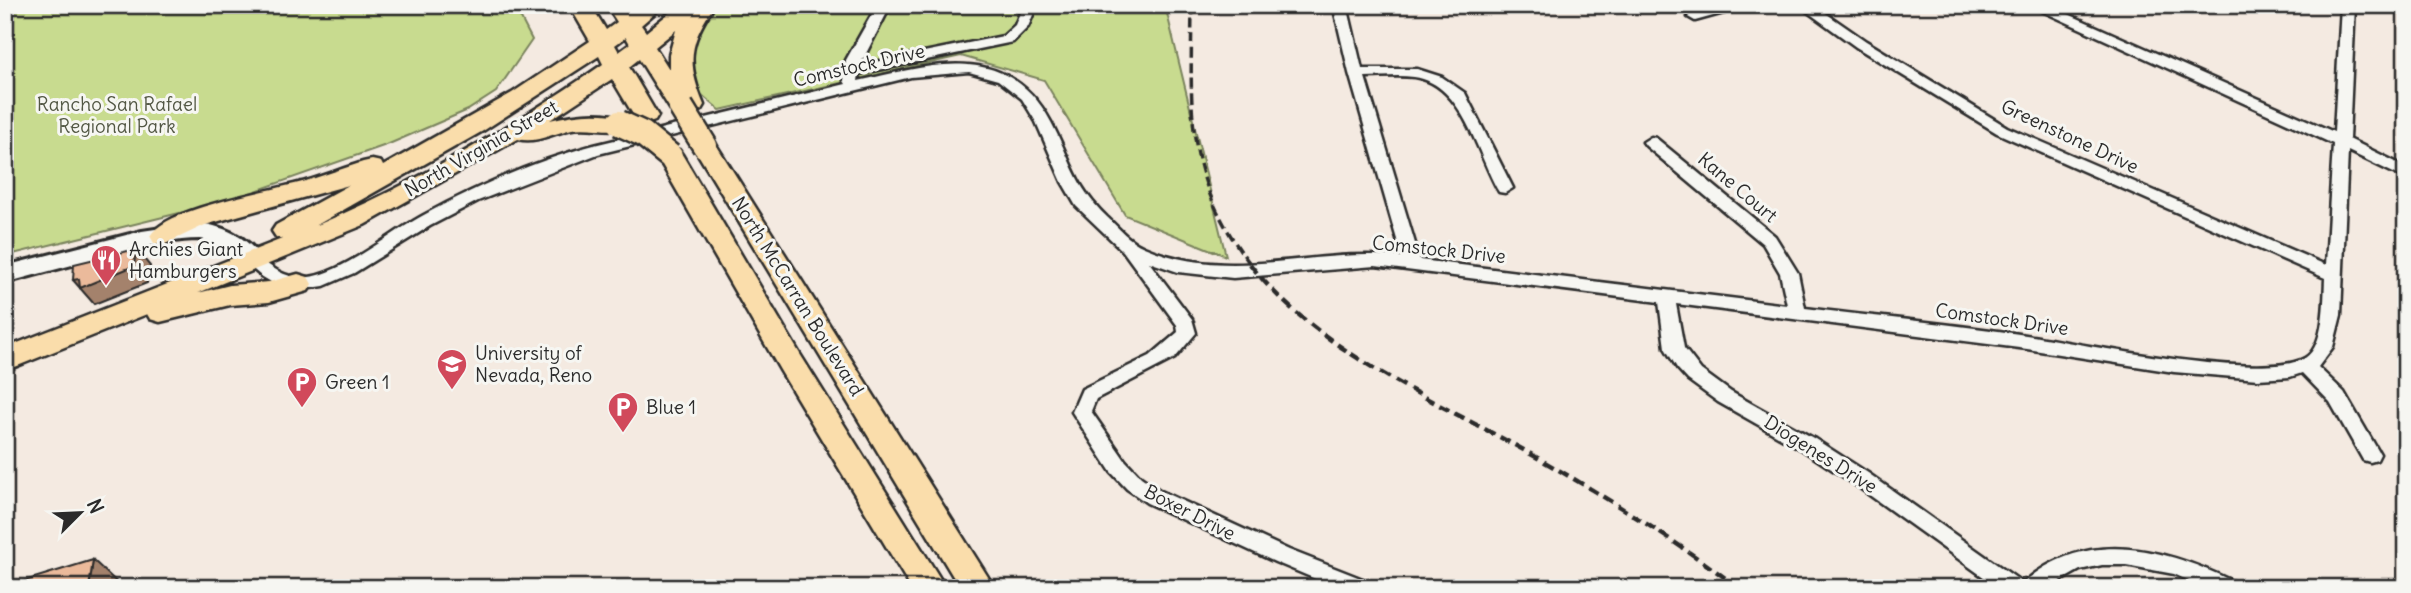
<svg xmlns="http://www.w3.org/2000/svg" width="2411" height="593" font-family="Delius,sans-serif">
<style>
.green{fill:#c8db8f;stroke:#7a835d;stroke-width:2}
.lines{fill:none;stroke-linecap:round;stroke-linejoin:round}
.street-casing{stroke:#2b2b2b;stroke-width:5}
.secondary-casing{stroke:#2b2b2b;stroke-width:6}
.primary-casing{stroke:#2b2b2b;stroke-width:5}
.street{fill:#f6f6f2;fill-rule:evenodd}
.secondary{fill:#f6f6f2;fill-rule:evenodd}
.primary{fill:#faddab;fill-rule:evenodd}
.rail-far1{stroke:#2b2b2b;stroke-width:3.5;stroke-dasharray:10 4.5;stroke-linecap:butt}
.rail{stroke:#2b2b2b;stroke-width:4.5;stroke-dasharray:11 6;stroke-linecap:butt}
.primary-bridge-casing{stroke:#2b2b2b;stroke-width:29;stroke-linecap:butt}
.primary-bridge{stroke:#faddab;stroke-width:24}
.shaded-wall{fill:#a4826c;stroke:#2b2b2b;stroke-width:2}
.building{fill:#ebba9b;stroke:#2b2b2b;stroke-width:2}
.labels{text-anchor:middle;dominant-baseline:central;stroke-width:6;stroke-linejoin:round;paint-order:stroke}
.street-label{font-size:19px;fill:#2b2b2b;stroke:#f6f6f2}
.park-label{font-size:19px;fill:#525744;stroke:#f6f6f2}
.poi-label{font-size:19px;fill:#2b2b2b;stroke:#f6f6f2;text-anchor:start}
</style>
<rect width="100%" height="100%" fill="#f4eae1"/>
<filter id="ink" filterUnits="userSpaceOnUse"><feTurbulence type="fractalNoise" baseFrequency=".0143" numOctaves="2"/><feDisplacementMap in="SourceGraphic" scale="14" xChannelSelector="R" yChannelSelector="G"/><feConvolveMatrix kernelMatrix="1 2 1 2 8 2 1 2 1" color-interpolation-filters="sRGB"/></filter>
<g filter="url(#ink)">
<g class="green">
<path d="M5 5H514L532 40 496 92 468 110 389 144 224 202 5 256Z"/>
<path d="M714 5H1165L1226 256 1125 215 1044 80 961 56 720 110C712 103 701 96 695 87 677 63 696 23 714 5Z"/>
</g>
<g class="lines">
<g class="street-casing">
<g id="street">
<path d="M877 5H891L860 65 1003 36 1015 25 1023 5H1037L1028 27 1013 42 859 74 858 81C932 64 1008 41 1051 122 1072 161 1073 184 1107 217 1119 228 1129 241 1144 247 1233 285 1313 246 1402 257L1349 73 1333 5H1347L1362 69H1417L1442 77 1465 93 1513 188 1505 193 1499 192C1477 155 1464 84 1414 77 1398 75 1381 77 1365 77L1420 260 1787 305 1780 273 1763 244 1646 146 1643 142 1651 137 1656 138 1775 236 1798 273 1805 308C1878 317 1953 324 2026 335 2079 343 2264 382 2305 358 2325 346 2324 299 2325 278L1997 133 1856 47 1798 5H1814L1866 41 2007 127 2326 265 2333 144 2029 5H2048L2334 132 2341 5H2355L2349 139 2406 167V179L2348 151 2341 315 2333 347 2318 367 2344 392 2380 454 2377 460 2370 462 2363 460 2330 402 2302 373 2290 377 2258 379 2174 372 2027 349 1676 304 1684 348 1701 370 1731 392 1815 439 1868 473 2023 583C2086 527 2165 548 2232 581L2235 588H2204L2174 574 2126 565H2102L2080 570 2048 588H1999L1854 484 1801 449 1718 402 1688 380 1677 368 1665 348 1659 302 1375 266 1233 278 1178 272 1149 262 1192 319 1196 333 1175 358 1096 399 1091 411 1125 460 1141 477 1161 491 1289 550 1368 581 1371 588H1337L1275 562 1147 503 1127 489 1111 472 1072 412 1082 389 1150 356 1178 332 1177 325 1123 251 1076 206 1062 182 1036 122 1022 99 998 80 969 72 911 77 598 154 478 201 430 226 354 273 324 286 297 290 278 286 261 276 242 260 251 254 257 256C273 269 287 280 309 277 342 273 391 233 422 216 475 187 535 161 594 145L846 84 844 81 846 60Z"/>
<path d="M1727 5H1753L1695 21 1688 17 1690 14Z"/>
</g>
</g>
<g class="secondary-casing">
<path id="secondary" d="M195 223C220 224 249 237 263 260L259 266C235 273 223 240 199 239 176 239 152 245 130 250 88 260 47 272 5 283V266L142 231Z"/>
</g>
<g class="primary-casing">
<g id="primary">
<path d="M569 5H591L606 30 617 22 606 5H628L632 11 639 5H664L641 25 646 32 679 5H711L713 8C688 44 687 64 704 105L701 110 681 115 672 112 639 59 629 67 658 116 655 121 646 124 637 121 612 79 550 120C575 113 602 111 628 118L631 123 628 128C609 133 590 126 572 129 554 133 536 144 518 139L364 225 198 293 230 285 269 282 298 274 308 277 312 284 308 291 269 302 230 305 160 322 150 319 147 314 5 371V348L282 239 276 237 272 231 276 225 349 185 205 225 163 245 154 243 150 236C167 207 272 191 306 181 325 175 344 168 363 162L372 160 381 162 383 166 512 93 590 41ZM676 30 669 55V69L655 47ZM626 37 630 44 619 52 615 45ZM599 56 603 64C517 124 412 185 315 226L483 131Z"/>
<path d="M705 138 714 140 717 146 995 588H960L693 146 696 140Z"/>
<path d="M670 148 679 150 683 156 800 354 946 588H911L780 370 657 156 661 150Z"/>
</g>
</g>
<use href="#street" class="street"/>
<use href="#secondary" class="secondary"/>
<use href="#primary" class="primary"/>
<path class="rail-far1" d="M1192 5C1191 111 1183 176 1251 265"/>
<path class="rail" d="M1250 264C1314 348 1429 398 1520 448 1595 490 1669 536 1739 588"/>
<g class="primary-bridge-casing">
<g id="primary-bridge">
<path d="M681 107 705 146"/>
<path d="M619 123 643 134 670 156"/>
</g>
</g>
<use href="#primary-bridge" class="primary-bridge"/>
</g>
<g class="shaded-wall">
<path d="M136 249 150 266 147 283 94 304 73 280Z"/>
<path d="M93 560 123 588H89Z"/>
</g>
<g class="building">
<path d="M136 249 134 266 80 288 79 279 73 280 74 264Z"/>
<path d="M93 560 89 588H5V587Z"/>
</g>
</g>
<defs>
<g id="restaurant-pin" transform="scale(1.575)"><path d="M0 17L-7.5 6A9.5 9.5 0 1 1 7.5 6Z" fill="#d1495b" stroke="#f6f6f2"/><path d="M-5-6h1v4h1v-4h1v4h1v-4h1v5L-1.5 .5V6h-2V.5L-5-1ZM5-6V6H3V1.5H1.5Q1.5-4 5-6Z" fill="#fff"/></g>
<g id="university-pin" transform="scale(1.575)"><path d="M0 17L-7.5 6A9.5 9.5 0 1 1 7.5 6Z" fill="#d1495b" stroke="#f6f6f2"/><path d="M0-5L7-2L0 1L-7-2ZM-4 1L0 2.5L4 1V4Q0 6-4 4Z" fill="#fff"/></g>
<g id="parking-pin" transform="scale(1.575)"><path d="M0 17L-7.5 6A9.5 9.5 0 1 1 7.5 6Z" fill="#d1495b" stroke="#f6f6f2"/><path d="M-3.5-5.5H1a3.5 3.5 0 0 1 0 7H-1V5.5H-3.5ZM-1-3.4V-.6H.8a1.4 1.4 0 0 0 0-2.8Z" fill="#fff"/></g>
</defs>
<g fill-rule="evenodd">
<use href="#restaurant-pin" x="106" y="260"/>
<use href="#university-pin" x="452" y="364"/>
<use href="#parking-pin" x="302" y="382"/>
<use href="#parking-pin" x="623" y="407"/>
</g>
<g class="labels">
<g class="street-label">
<text transform="translate(859 65) rotate(-13)">Comstock Drive</text>
<text transform="translate(2070 136) rotate(25)">Greenstone Drive</text>
<text transform="translate(481 148) rotate(-30)">North Virginia Street</text>
<text transform="translate(1738 187) rotate(40)">Kane Court</text>
<text transform="translate(1439 249) rotate(6)">Comstock Drive</text>
<text transform="translate(798 296) rotate(58)">North McCarran Boulevard</text>
<text transform="translate(2002 319) rotate(8)">Comstock Drive</text>
<text transform="translate(1821 454) rotate(32)">Diogenes Drive</text>
<text transform="translate(1190 512) rotate(27)">Boxer Drive</text>
</g>
<g class="park-label">
<text x="117" y="104">Rancho San Rafael<tspan x="117" dy="22">Regional Park</tspan></text>
</g>
<g class="poi-label">
<text x="129" y="249">Archies Giant<tspan x="129" dy="22">Hamburgers</tspan></text>
<text x="475" y="353">University of<tspan x="475" dy="22">Nevada, Reno</tspan></text>
<text x="325" y="382">Green 1</text>
<text x="646" y="407">Blue 1</text>
</g>
</g>
<rect width="2411" height="593" fill="none" stroke="#f6f6f2" stroke-width="28"/>
<rect x="14" y="14" width="2383" height="565" fill="none" stroke="#2b2b2b" stroke-width="2.5" filter="url(#ink)"/>
<g transform="translate(80 513) rotate(66)" stroke="#f6f6f2" stroke-width="5" paint-order="stroke">
<path d="M0-5L12 26L0 18L-12 26Z" fill="#2b2b2b"/>
<text y="-10" font-size="19" font-weight="bold" text-anchor="middle" fill="#2b2b2b">N</text>
</g>
</svg>
